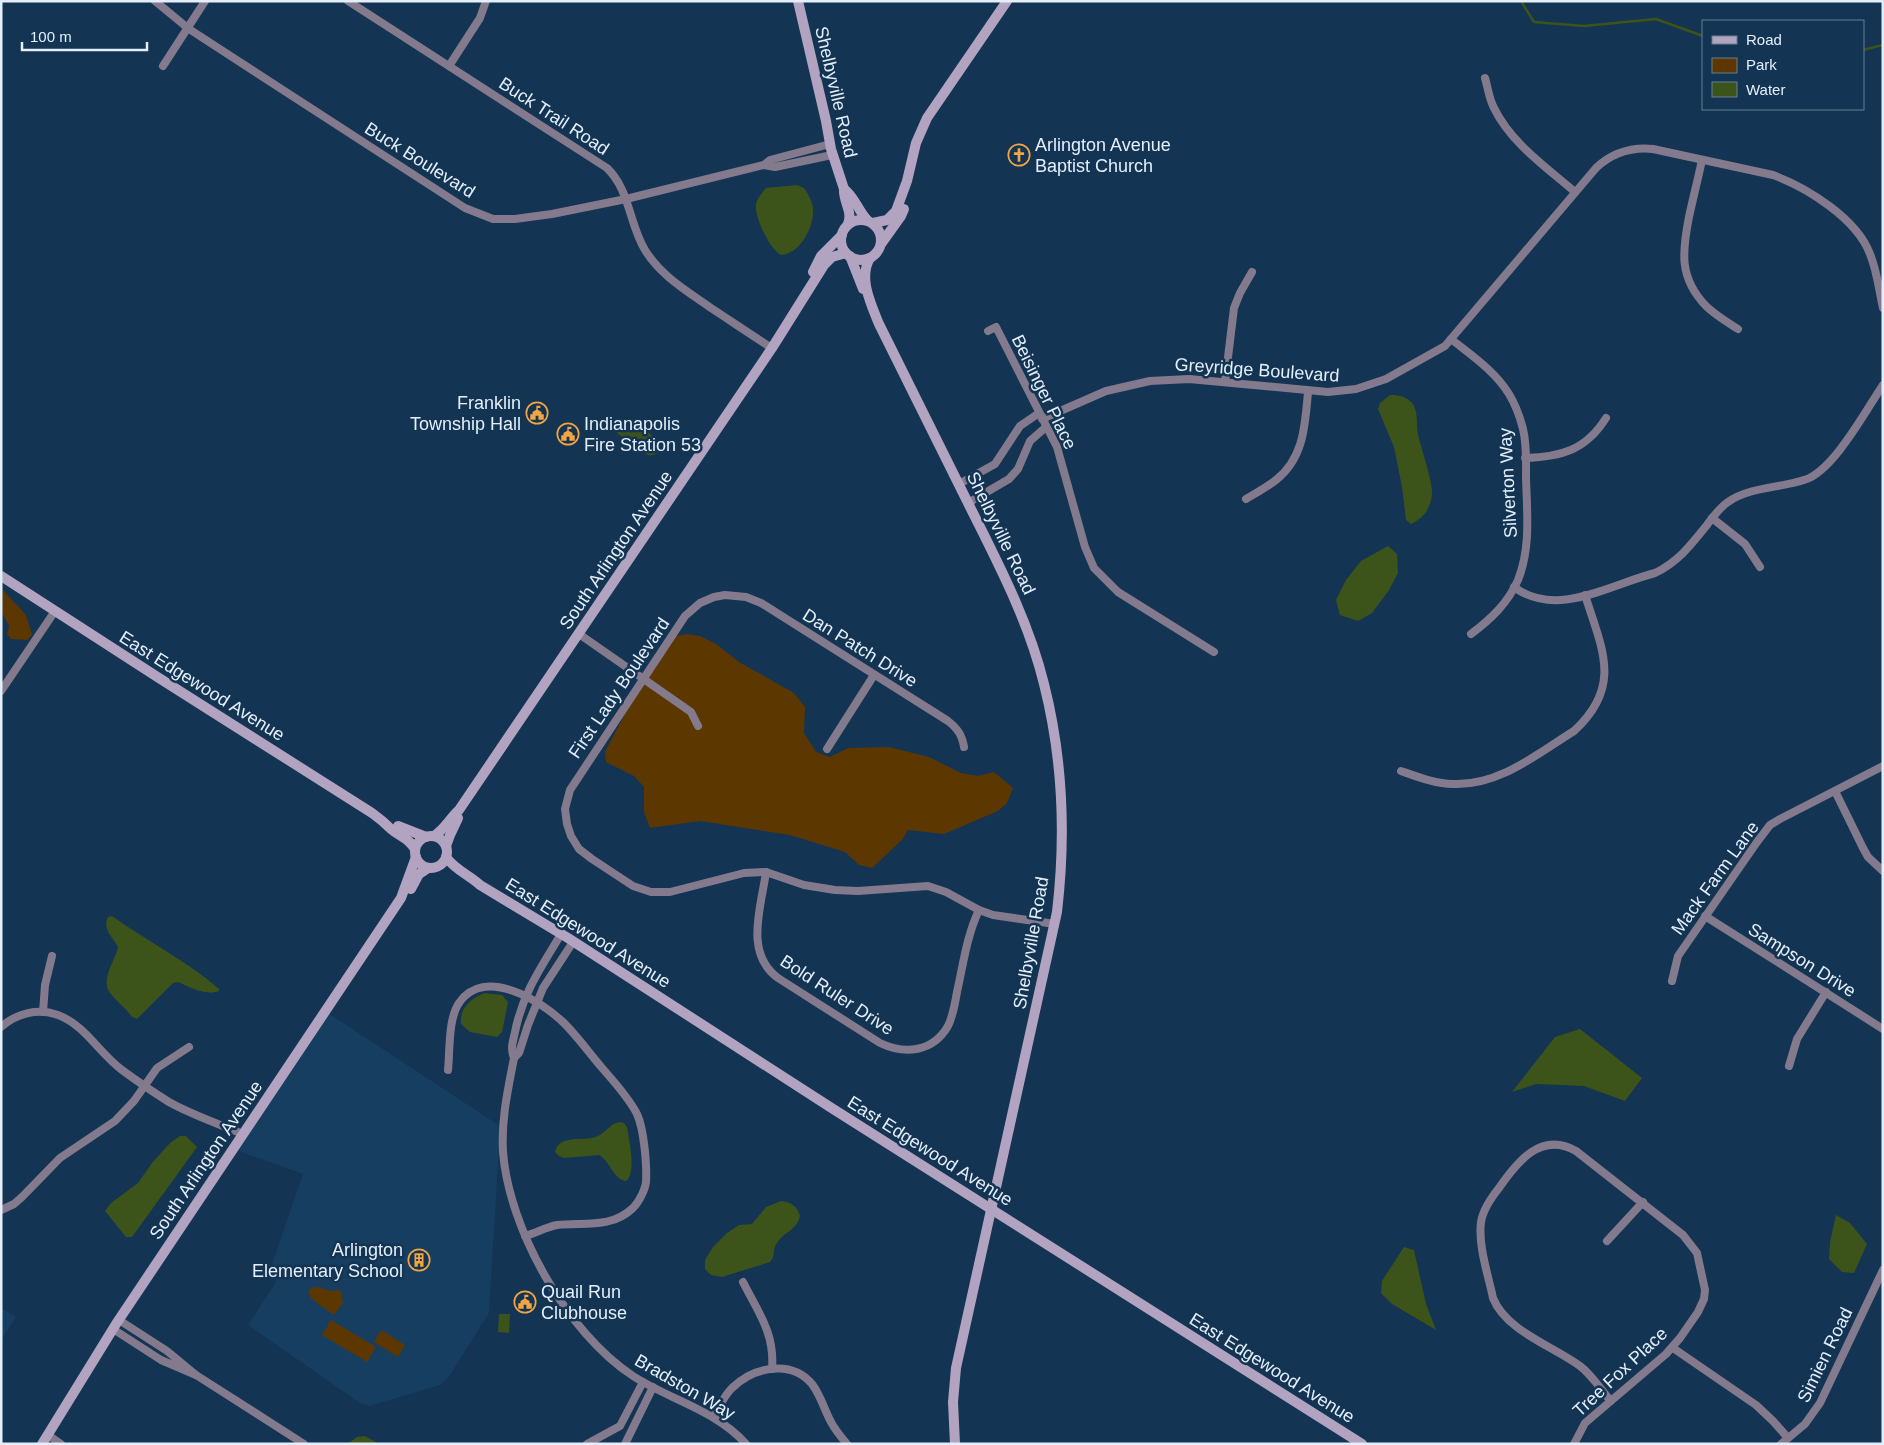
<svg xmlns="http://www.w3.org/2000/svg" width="1884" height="1445" font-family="Arial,sans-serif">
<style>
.built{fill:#163e61}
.green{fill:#5c3700}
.water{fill:#3c541a}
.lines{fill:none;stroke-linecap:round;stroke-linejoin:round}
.stream{stroke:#3c541a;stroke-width:2.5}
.minor{stroke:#847a8d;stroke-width:8}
.secondary{stroke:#b2a3c0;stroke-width:10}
.labels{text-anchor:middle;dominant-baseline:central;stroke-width:5;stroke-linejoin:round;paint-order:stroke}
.street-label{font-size:18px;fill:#e4effb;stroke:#133452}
.poi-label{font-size:18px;fill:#e4effb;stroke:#133452;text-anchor:start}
</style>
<rect width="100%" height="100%" fill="#133452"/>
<g class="built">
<path d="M325 1011 497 1124 500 1129 489 1313 448 1378 440 1385 369 1406 360 1403 248 1325 276 1282 271 1267 303 1174 233 1149Z"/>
<path d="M1 1308 16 1317 1 1340Z"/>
</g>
<g class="green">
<path d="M1 588 26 615 32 635 27 640 11 639 7 634 9 626 1 611Z"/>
<path d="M687 634 700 636 716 644 739 662 794 693 805 707 804 733 816 752 830 757 848 748 889 747 929 757 961 773 978 776 994 772 1013 788 1007 803 998 811 944 834 908 830 902 840 872 868 859 865 845 852 790 835 700 821 650 828 644 812V787L634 776 606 762 605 752 644 678 671 637Z"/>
<path d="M319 1287 330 1291 338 1290 341 1291V1299L344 1301 334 1315 321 1306 311 1298 308 1292 311 1288Z"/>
<path d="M331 1320 376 1347 367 1362 322 1335Z"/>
<path d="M381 1330 405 1345 398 1357 374 1342Z"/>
</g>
<g class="water">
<path d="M797 185 804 188C808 194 813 202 813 210 814 227 800 254 781 255 770 250 755 218 756 206 756 199 762 193 766 188Z"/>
<path d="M1390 395C1397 395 1406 396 1411 402 1419 410 1416 425 1418 435 1421 447 1434 486 1432 495 1430 509 1424 518 1411 524L1406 520 1402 487 1394 447 1378 409 1380 403Z"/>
<path d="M623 418C639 423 652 433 662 448 659 452 654 457 648 455 640 452 625 438 617 433L614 427 617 422Z"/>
<path d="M1388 546 1397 554 1398 573 1389 590 1372 613 1358 621 1340 615 1336 600 1346 580 1361 561Z"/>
<path d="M112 916C147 941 187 961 219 989V991C206 996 189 987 178 982L173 983 137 1019 132 1017C126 1008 117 1002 110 993 100 980 115 961 118 947 113 937 102 930 108 917Z"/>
<path d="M485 993 502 995 508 1002 502 1032 497 1037 470 1032 461 1024C459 1008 471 998 485 993Z"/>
<path d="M1580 1029 1642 1078 1625 1101 1584 1086 1536 1084 1512 1092 1555 1037Z"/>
<path d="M619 1122 624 1123 627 1127C629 1140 637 1173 626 1181 614 1180 610 1161 599 1155L564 1158 559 1156 555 1152C558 1136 580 1140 592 1138 604 1136 609 1124 619 1122Z"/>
<path d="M180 1136H186L197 1147 132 1237H126L105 1211 111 1203 138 1183 152 1163 170 1143Z"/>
<path d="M781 1201C791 1202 797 1206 800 1216 797 1230 784 1232 777 1243 772 1249 776 1256 770 1262L722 1277 711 1275 705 1269V1260L713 1247 727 1233 739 1225 752 1224 766 1207Z"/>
<path d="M1836 1215 1850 1223 1867 1244 1854 1273 1842 1272 1829 1259 1830 1242Z"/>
<path d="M1404 1247 1414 1250 1426 1304 1436 1330 1392 1304 1381 1293 1382 1281Z"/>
<path d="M499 1314H510L509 1333 498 1332Z"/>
<path d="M365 1436 379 1444H347L357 1437Z"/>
</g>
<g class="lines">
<g class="stream">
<path d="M1521 1 1534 22 1584 26 1656 19 1703 36"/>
<path d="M1863 50 1883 45"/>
</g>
<g class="minor">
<path d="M155 1 189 29 465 208 493 219H515L552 214 626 199 764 165"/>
<path d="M348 1 607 168C630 190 629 224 645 250 661 276 687 291 711 308 731 321 751 335 772 348"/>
<path d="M163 66 205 1"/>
<path d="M449 66 480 18 486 1"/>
<path d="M1485 78C1488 88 1489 99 1494 108 1511 143 1546 167 1575 192"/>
<path d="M830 144 770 160 764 165 775 167 832 155"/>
<path d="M1702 160C1698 179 1693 198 1689 217 1682 252 1679 278 1706 306 1715 315 1727 322 1738 329"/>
<path d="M988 331 996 327 1057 447 1085 547 1094 568 1118 592 1214 652"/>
<path d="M1451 339C1471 355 1495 371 1509 394 1515 404 1520 417 1523 429 1527 445 1526 462 1526 478 1527 512 1531 548 1518 580 1508 603 1491 619 1471 634"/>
<path d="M1225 382 1234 308 1240 293 1252 272"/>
<path d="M1042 419 1106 391 1150 381 1189 379 1328 392 1356 389 1386 379 1445 346 1596 168C1612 153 1632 147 1653 149L1773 175C1808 188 1857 219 1870 254 1877 271 1879 290 1883 308"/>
<path d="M1525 458C1561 457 1586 450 1606 418"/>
<path d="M959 484 995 464 1020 426 1039 413"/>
<path d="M1246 499C1256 493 1267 487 1276 480 1304 458 1305 425 1308 392"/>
<path d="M968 503 1009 479 1018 469 1030 441 1046 427"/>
<path d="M1712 518 1745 544 1760 567"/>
<path d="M1514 587C1557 619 1611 584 1655 573 1678 562 1691 545 1707 525 1713 517 1719 508 1728 502 1749 487 1780 488 1804 480 1833 472 1866 410 1883 385"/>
<path d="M579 634 691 712 698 726"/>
<path d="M1 691 55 611"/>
<path d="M964 747C962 735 958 729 948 721L761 603 746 597 725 595 714 597 700 603 685 616 570 790 565 809 567 824 571 836 579 849 592 859 633 886 651 892H670L744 873 766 872 804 885 835 890 858 891 928 886 946 892 979 910 993 915 1055 924"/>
<path d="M827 749 874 675"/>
<path d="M1401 771C1418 777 1436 784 1453 784 1499 786 1537 754 1574 731 1623 686 1602 649 1585 595"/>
<path d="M1835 791 1863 848 1868 857 1883 871"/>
<path d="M766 872C761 908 744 953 778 978L880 1043C905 1055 933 1052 948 1026 953 1016 955 1004 957 992 963 965 967 935 979 910"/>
<path d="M1705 916 1883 1029"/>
<path d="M573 942 543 988 528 1025 519 1053 514 1058C508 1089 501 1120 503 1152 509 1229 567 1333 633 1376 670 1400 716 1410 746 1444"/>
<path d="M1672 981 1678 956 1757 842 1770 825 1780 819 1883 766"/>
<path d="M43 1012 45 985 52 956"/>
<path d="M1 1027C17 1013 38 1008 58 1015 85 1025 99 1053 122 1070 137 1081 153 1092 169 1102 192 1115 219 1124 243 1134"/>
<path d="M514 1058C510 1048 513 1042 515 1032 523 992 541 968 561 934"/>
<path d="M1789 1066 1797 1039 1826 992"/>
<path d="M448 1070C450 1051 448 1019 459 1003 484 966 540 1000 564 1023 578 1037 590 1054 603 1069 615 1083 629 1098 637 1114 644 1129 647 1165 646 1182 645 1190 639 1202 633 1208 611 1229 584 1222 557 1225 546 1227 536 1233 525 1236"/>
<path d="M1 1210 14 1204 22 1197 60 1158 115 1121 134 1101 157 1068 189 1047"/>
<path d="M1607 1241 1643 1202"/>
<path d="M743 1282C758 1312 775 1333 772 1369"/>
<path d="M113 1329 161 1360 196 1375 167 1351 119 1320"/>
<path d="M1673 1348 1756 1405 1773 1421 1788 1438"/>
<path d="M196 1375 304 1444"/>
<path d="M713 1417C719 1407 724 1396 732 1388 754 1367 791 1359 812 1384 821 1396 824 1409 831 1422 835 1430 841 1437 847 1444"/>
<path d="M48 1435 61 1444"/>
<path d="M587 1444 620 1426 643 1382"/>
<path d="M625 1444 653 1387"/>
<path d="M1574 1444 1585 1423 1666 1354 1680 1338 1698 1312 1704 1299 1705 1290 1697 1253 1683 1235 1576 1151C1541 1131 1517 1162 1499 1188 1491 1198 1483 1209 1481 1222 1478 1246 1488 1274 1493 1298 1506 1331 1553 1346 1580 1366 1592 1375 1601 1390 1611 1401"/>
<path d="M1781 1444 1805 1424 1820 1403 1883 1270"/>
</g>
<g class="secondary">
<path d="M798 1 826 121 831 149 844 189C843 202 853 211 848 224"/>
<path d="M844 189C855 197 858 211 868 221"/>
<circle cx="861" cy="240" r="20"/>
<path d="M873 223 887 220 896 211 907 181 916 143 927 118 1007 1"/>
<path d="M881 244 901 216 904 209"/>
<path d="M850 256 863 289"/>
<path d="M870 258C858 278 871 304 879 324 911 387 942 450 973 513 1001 569 1029 623 1044 684 1063 759 1066 835 1057 912L956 1368 953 1402 955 1444"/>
<path d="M813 272 821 256 842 235"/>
<path d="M1 576 159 678 372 813C379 818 385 823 391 829 400 837 408 837 415 849"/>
<path d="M398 826 426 837"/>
<path d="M434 836C445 829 450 818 459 810L772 348 824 265 832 257 846 253"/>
<circle cx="431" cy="852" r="16"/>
<path d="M446 846 450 835 458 818"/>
<path d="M446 857C454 869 469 875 480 885L568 938 830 1107 1362 1444"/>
<path d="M411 889 419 874 428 868"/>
<path d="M42 1444 116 1324 401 898 416 857"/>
</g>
</g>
<defs>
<g id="church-ring" transform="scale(1.125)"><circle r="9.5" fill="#133452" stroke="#f2a542" stroke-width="1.5"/><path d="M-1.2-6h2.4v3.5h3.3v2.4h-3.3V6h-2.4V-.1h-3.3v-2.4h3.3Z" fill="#f2a542"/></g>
<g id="civic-ring" transform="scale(1.125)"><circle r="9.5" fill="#133452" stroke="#f2a542" stroke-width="1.5"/><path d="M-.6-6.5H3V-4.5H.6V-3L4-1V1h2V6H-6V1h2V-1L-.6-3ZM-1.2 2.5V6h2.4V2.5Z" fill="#f2a542"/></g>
<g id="building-ring" transform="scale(1.125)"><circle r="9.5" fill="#133452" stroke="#f2a542" stroke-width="1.5"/><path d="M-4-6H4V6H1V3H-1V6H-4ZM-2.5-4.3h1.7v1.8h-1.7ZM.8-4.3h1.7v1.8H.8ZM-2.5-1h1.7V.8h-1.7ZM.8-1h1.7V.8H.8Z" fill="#f2a542"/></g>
</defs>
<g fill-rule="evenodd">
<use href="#church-ring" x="1019" y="155"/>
<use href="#civic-ring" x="537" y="413"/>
<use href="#civic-ring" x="568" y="434"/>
<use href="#building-ring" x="419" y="1260"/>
<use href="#civic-ring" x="525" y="1302"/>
</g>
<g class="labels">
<g class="street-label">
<text transform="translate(836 92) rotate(77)">Shelbyville Road</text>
<text transform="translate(554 116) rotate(33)">Buck Trail Road</text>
<text transform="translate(420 160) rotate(32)">Buck Boulevard</text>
<text transform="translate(1257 370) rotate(4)">Greyridge Boulevard</text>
<text transform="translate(1044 392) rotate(64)">Beisinger Place</text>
<text transform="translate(1508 483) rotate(-93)">Silverton Way</text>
<text transform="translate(1001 533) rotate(64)">Shelbyville Road</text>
<text transform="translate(616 550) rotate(-56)">South Arlington Avenue</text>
<text transform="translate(860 648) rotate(32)">Dan Patch Drive</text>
<text transform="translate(202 686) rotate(32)">East Edgewood Avenue</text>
<text transform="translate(619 688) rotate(-56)">First Lady Boulevard</text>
<text transform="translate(1715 878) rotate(-54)">Mack Farm Lane</text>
<text transform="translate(588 933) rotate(32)">East Edgewood Avenue</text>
<text transform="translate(1031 943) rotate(-80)">Shelbyville Road</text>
<text transform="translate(1802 960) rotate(32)">Sampson Drive</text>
<text transform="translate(837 995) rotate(33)">Bold Ruler Drive</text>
<text transform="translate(930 1151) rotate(32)">East Edgewood Avenue</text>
<text transform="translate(206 1160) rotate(-56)">South Arlington Avenue</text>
<text transform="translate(1825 1355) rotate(-64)">Simien Road</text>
<text transform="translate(1272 1368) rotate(32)">East Edgewood Avenue</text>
<text transform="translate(1620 1372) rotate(-43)">Tree Fox Place</text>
<text transform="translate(685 1387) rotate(30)">Bradston Way</text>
</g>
<g class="poi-label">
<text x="1035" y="145">Arlington Avenue<tspan x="1035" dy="21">Baptist Church</tspan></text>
<text x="521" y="403" text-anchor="end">Franklin<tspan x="521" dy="21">Township Hall</tspan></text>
<text x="584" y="424">Indianapolis<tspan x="584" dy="21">Fire Station 53</tspan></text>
<text x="403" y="1250" text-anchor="end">Arlington<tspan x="403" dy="21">Elementary School</tspan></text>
<text x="541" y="1292">Quail Run<tspan x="541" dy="21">Clubhouse</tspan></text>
</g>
</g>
<rect width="1884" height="1445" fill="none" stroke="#e4effb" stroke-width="5"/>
<rect x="1702" y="20" width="162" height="90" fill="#133452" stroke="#677f96"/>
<rect x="1712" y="36" width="25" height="8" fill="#b2a3c0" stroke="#677f96"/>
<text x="1746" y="45" font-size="15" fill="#e4effb">Road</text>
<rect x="1712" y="58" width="25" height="15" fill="#5c3700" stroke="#677f96"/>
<text x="1746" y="70" font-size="15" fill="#e4effb">Park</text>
<rect x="1712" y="82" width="25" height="15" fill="#3c541a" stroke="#677f96"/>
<text x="1746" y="95" font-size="15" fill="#e4effb">Water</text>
<path d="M22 42v8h125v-8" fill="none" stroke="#e4effb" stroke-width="2.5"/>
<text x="30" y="42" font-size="15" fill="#e4effb" stroke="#133452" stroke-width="4" paint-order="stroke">100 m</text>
</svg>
